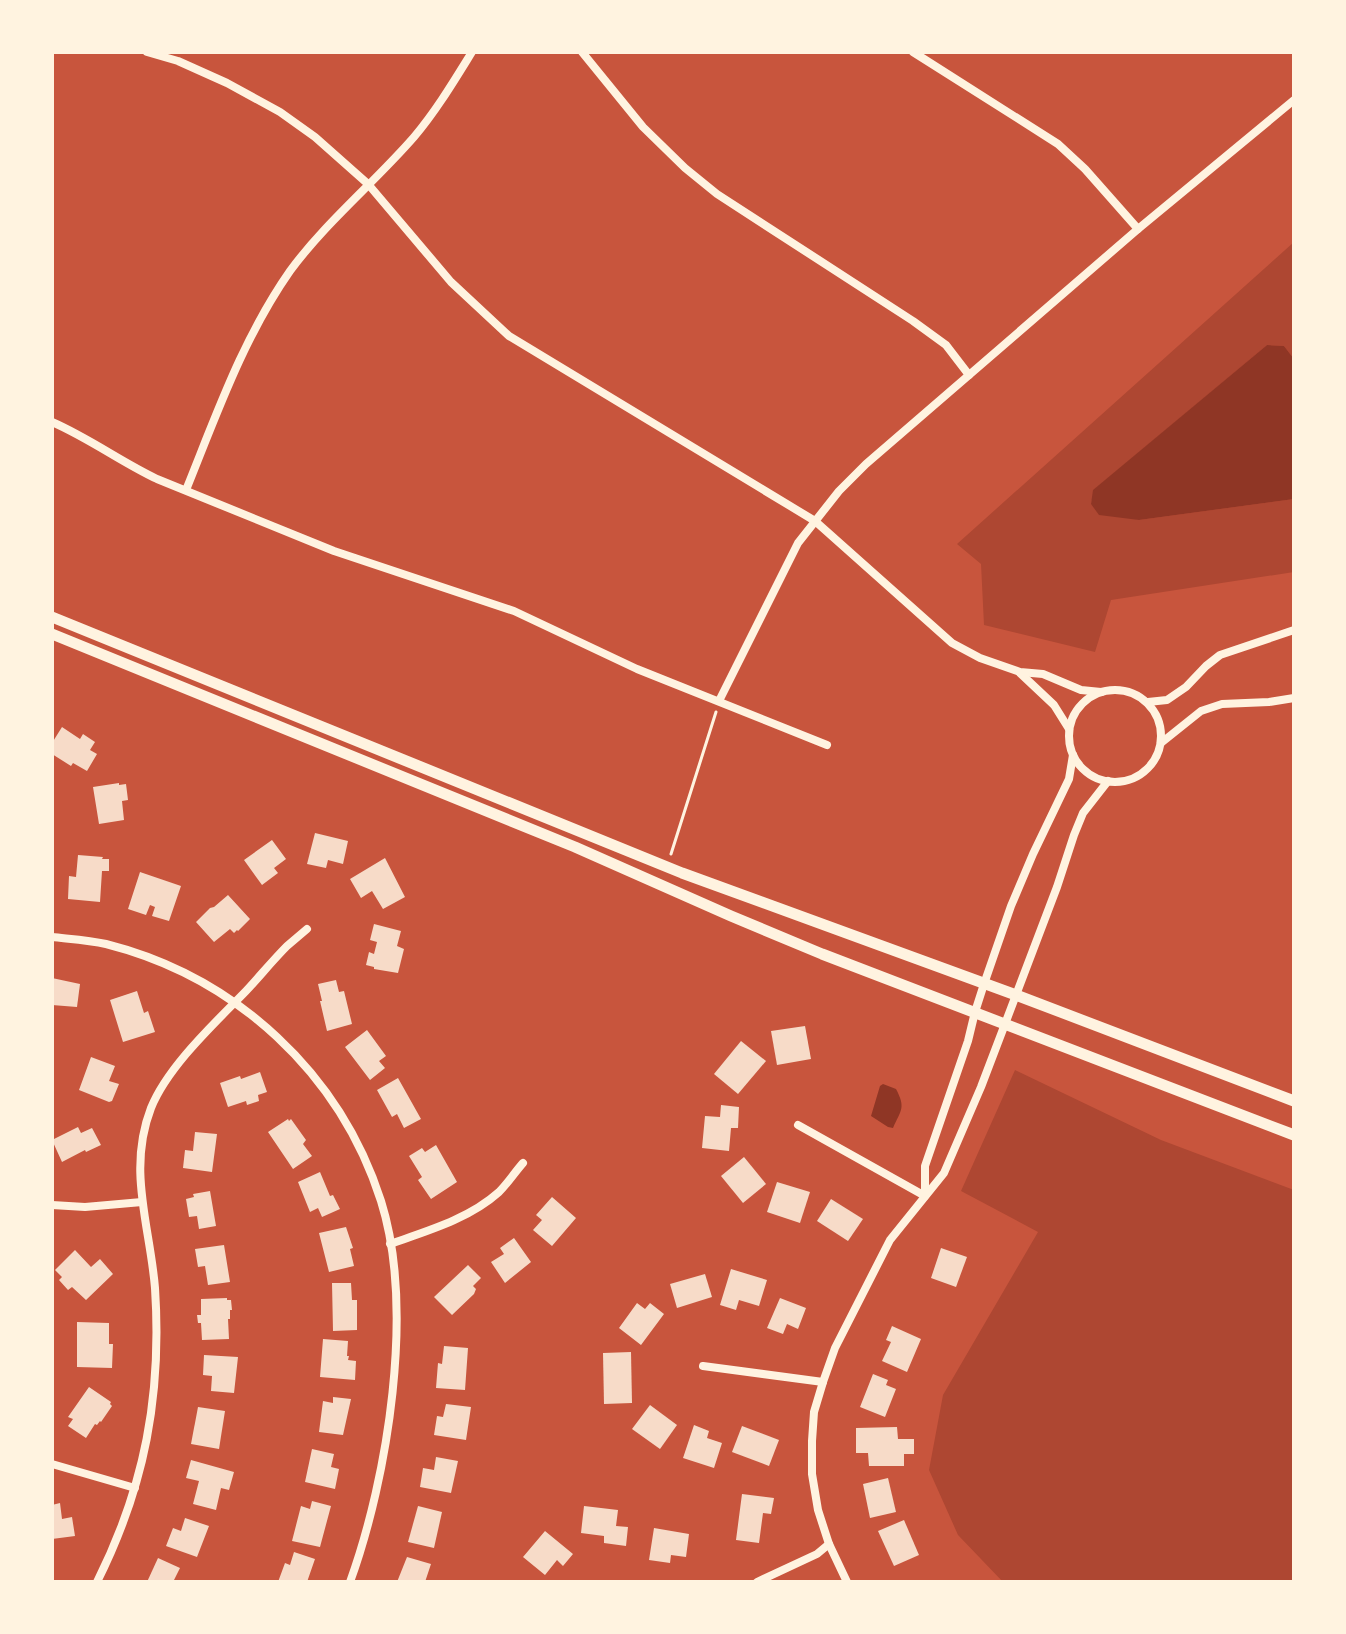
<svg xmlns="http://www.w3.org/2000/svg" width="1346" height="1634" font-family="'Work Sans',sans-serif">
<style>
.green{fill:#ae4732}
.water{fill:#8f3625}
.building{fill:#f7dbc8}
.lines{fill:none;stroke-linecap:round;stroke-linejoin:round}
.path{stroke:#fff3e0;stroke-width:3}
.minor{stroke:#fff3e0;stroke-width:8}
.tertiary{stroke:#fff3e0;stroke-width:11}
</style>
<rect width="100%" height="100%" fill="#c8553d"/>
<g class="green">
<path d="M1294 242V359L1284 346 1267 345 1094 490 1091 504 1139 520 1294 499V572L1111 600 1095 652 984 625 981 564 957 544Z"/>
<path d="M1015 1070 1161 1140 1294 1190V1582H1003L958 1535 929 1470 943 1395 1038 1232 961 1191Z"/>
</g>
<g class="water">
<path d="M1267 345 1284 346 1294 359V499L1139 520 1099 515 1091 504 1093 490Z"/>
<path d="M883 1084 896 1089C906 1108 901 1110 893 1128L888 1127 871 1116 880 1086Z"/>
</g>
<g class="building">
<path d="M62 727 80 739 83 734 95 742 90 750 97 754 87 771 73 763 71 766 52 754V743Z"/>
<path d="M119 783V785L126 784 128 800 122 801 124 820 99 824 93 787Z"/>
<path d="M315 833 348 841 343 864 328 860 326 868 307 864Z"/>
<path d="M272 840 286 859 274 868 278 873 262 885 244 860Z"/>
<path d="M78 855 103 857 102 859H109V871H102L100 902 68 899 69 876 76 877Z"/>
<path d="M385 858 405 897 383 909 372 891 361 898 350 879Z"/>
<path d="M140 872 181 886 169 921 152 916 155 907 150 905 146 915 128 909Z"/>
<path d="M228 895 250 919 238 931 237 930 234 933 230 929 214 942 196 922 210 908 214 907Z"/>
<path d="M374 924 401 931 397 946 404 949 398 973 374 969V967L366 965 369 952 374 954 377 942 370 940Z"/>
<path d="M52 978 80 984 77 1007 52 1005Z"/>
<path d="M336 980 339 992 344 991 352 1024 327 1031 320 1001H322L318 984Z"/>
<path d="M137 991 144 1013 148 1011 155 1032 123 1042 110 1000Z"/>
<path d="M805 1026 811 1059 777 1065 771 1031Z"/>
<path d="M367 1030 386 1056 379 1061 385 1068 370 1080 345 1047Z"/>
<path d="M741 1041 766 1061 738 1094 714 1074Z"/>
<path d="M91 1057 115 1066 109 1081 119 1084 112 1101 109 1102 79 1090Z"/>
<path d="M260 1072 267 1092 258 1095 259 1101 247 1105 246 1101 228 1107 220 1083 240 1076 241 1079Z"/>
<path d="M398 1078 421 1119 404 1128 397 1114 392 1117 377 1090Z"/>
<path d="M721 1105 739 1107 738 1128H731L729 1151 702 1148 705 1116 720 1117Z"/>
<path d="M288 1119 289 1121 291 1119 306 1140 303 1144 312 1156 293 1169 268 1132Z"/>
<path d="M78 1127 81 1133 92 1128 101 1145 86 1152 85 1150 62 1162 52 1140Z"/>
<path d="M195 1132 217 1134 212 1172 183 1168 185 1150 193 1151Z"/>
<path d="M436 1145 457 1182 431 1199 418 1180 422 1177 409 1156 422 1148 425 1152Z"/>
<path d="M744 1157 766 1184 743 1203 721 1176Z"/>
<path d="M320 1172 330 1196 333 1195 340 1209 322 1217 318 1208 310 1212 298 1182Z"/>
<path d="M777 1182 810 1192 800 1223 767 1212Z"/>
<path d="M210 1191 216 1226 199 1229 197 1216 189 1217 186 1199 194 1197 193 1194Z"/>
<path d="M552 1197 576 1218 552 1246 533 1230 542 1220 536 1215Z"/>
<path d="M831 1199 863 1219 848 1241 817 1221Z"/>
<path d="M346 1227 353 1248 350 1249 354 1266 329 1272 319 1233Z"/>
<path d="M514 1238 531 1262 505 1283 491 1262 504 1254 500 1248Z"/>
<path d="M224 1245 230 1282 208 1285 205 1266 198 1267 195 1249Z"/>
<path d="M941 1248 967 1257 956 1287 931 1278Z"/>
<path d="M75 1250 91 1267 100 1259 113 1274 86 1300 72 1287 68 1290 59 1280 62 1277 55 1270Z"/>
<path d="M468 1265 481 1278 473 1286 476 1289 474 1294 452 1315 434 1297Z"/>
<path d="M731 1269 767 1280 759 1306 739 1300 736 1310 720 1305Z"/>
<path d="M705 1274 712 1297 677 1308 670 1284Z"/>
<path d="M332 1283H351L352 1300H357V1330L333 1331Z"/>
<path d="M227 1298V1300H231L232 1310H230V1319H228L229 1339 202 1340 201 1323H198L197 1315H201V1299Z"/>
<path d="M780 1298 806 1308 798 1329 787 1324 783 1334 767 1328Z"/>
<path d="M637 1303 645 1309 650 1303 664 1314 641 1345 619 1328Z"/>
<path d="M77 1322 109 1323V1344H113L112 1368 77 1367Z"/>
<path d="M892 1326 921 1339 907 1372 882 1361 891 1342 886 1340Z"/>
<path d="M323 1339 348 1341 347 1356H349L348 1360 356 1361 355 1380 320 1377Z"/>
<path d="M444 1346 468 1348 465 1390 436 1388 438 1363 442 1364Z"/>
<path d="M631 1352 632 1403 604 1404 603 1353Z"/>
<path d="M204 1355 238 1357 234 1393 211 1391 212 1376 203 1375Z"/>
<path d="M873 1374 888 1380 886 1385 896 1389 885 1417 860 1407Z"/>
<path d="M89 1387 111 1402 110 1404 112 1406 101 1422 100 1421 97 1425 95 1424 86 1438 68 1426 73 1419 68 1417Z"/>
<path d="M333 1397 351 1399 343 1435 319 1432 323 1401 333 1403Z"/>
<path d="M446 1404 471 1407 466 1440 434 1435 437 1416 443 1417Z"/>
<path d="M650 1405 677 1425 660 1449 632 1429Z"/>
<path d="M198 1407 225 1411 219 1449 191 1444Z"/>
<path d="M694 1425 709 1431 707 1438 722 1443 714 1468 683 1458Z"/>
<path d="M742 1426 779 1440 769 1466 732 1452Z"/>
<path d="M897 1427 898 1439H914V1454H904V1466H869L868 1453H856V1428Z"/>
<path d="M312 1449 334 1454 331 1467 339 1469 335 1489 305 1482Z"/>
<path d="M436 1457 458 1461 451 1493 420 1487 423 1468 434 1470Z"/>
<path d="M191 1460 234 1472 229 1490 221 1488 216 1510 193 1504 199 1481 186 1478Z"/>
<path d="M888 1478 896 1512 870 1518 863 1484Z"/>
<path d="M742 1494 774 1498 771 1514 763 1513 759 1543 736 1540Z"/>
<path d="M312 1501 331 1506 320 1547 292 1541 301 1506 310 1509Z"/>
<path d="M60 1503 62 1519 72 1517 75 1536 52 1539V1505Z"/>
<path d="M418 1506 442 1512 434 1548 408 1542Z"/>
<path d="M584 1506 618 1510 616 1526 628 1527 626 1546 604 1543V1536L581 1533Z"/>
<path d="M185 1518 209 1526 197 1557 166 1546 173 1528 181 1531Z"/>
<path d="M904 1520 919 1555 894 1566 878 1531Z"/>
<path d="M654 1528 689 1534 686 1557 671 1555 670 1563 649 1560Z"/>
<path d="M545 1531 573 1554 563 1566 557 1560 545 1575 523 1557Z"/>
<path d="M294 1552 315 1559 307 1582H278L285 1563 290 1565Z"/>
<path d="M407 1557 431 1564 425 1582H397Z"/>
<path d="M158 1558 180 1568 173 1582H147Z"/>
</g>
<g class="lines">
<path class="path" d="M671 854 716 712"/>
<g class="minor">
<path d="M147 52 178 61 227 83 280 112 315 137 368 184 451 282 509 336 815 521 952 643 980 658 1020 672 1043 674 1081 690 1101 692"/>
<path d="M582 52 643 127 685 168 717 194 913 321 946 345 969 375"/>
<path d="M913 52 1058 144 1085 169 1138 229"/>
<path d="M52 422C89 438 121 462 157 479L334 551 514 611 637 669 827 745"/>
<path d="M186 490C216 416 243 338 290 271 326 222 374 183 414 137 436 111 454 81 472 52"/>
<path d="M1020 673 1054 705 1069 729"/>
<circle cx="1115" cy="736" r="46"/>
<path d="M719 701 798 543 839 491 866 464 1138 229 1294 100"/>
<path d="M1148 702 1167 700 1186 687 1206 666 1220 655 1294 630"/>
<path d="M1161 743 1201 711 1222 704 1269 702 1294 698"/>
<path d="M52 937C70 939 89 940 106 944 236 977 340 1073 381 1201 415 1309 388 1477 350 1582"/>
<path d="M798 1125 925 1196"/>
<path d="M925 1195V1166L968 1041 975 1012 984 984 1011 906 1033 854 1069 779 1073 755"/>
<path d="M52 1205 85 1207 142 1202"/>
<path d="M390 1244C427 1231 469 1219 499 1192 508 1183 515 1172 523 1163"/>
<path d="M703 1366 823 1382"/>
<path d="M52 1464 135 1488"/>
<path d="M97 1582C145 1486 162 1395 155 1288 150 1226 127 1170 151 1108 168 1066 215 1023 246 991 260 976 273 960 287 946L307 929"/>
<path d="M757 1582 817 1554 829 1544"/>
<path d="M847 1582 829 1544 818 1510 812 1474V1441L814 1412 823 1382 835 1348 890 1240 944 1173 981 1087 1005 1024 1057 887 1074 835 1083 813 1108 781"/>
</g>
<g class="tertiary">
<path d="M52 617 682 873 1016 995 1294 1101"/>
<path d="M52 634 575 847 731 916 822 954 1294 1135"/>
</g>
</g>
<rect width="1346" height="1634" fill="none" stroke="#fff3e0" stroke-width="108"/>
</svg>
